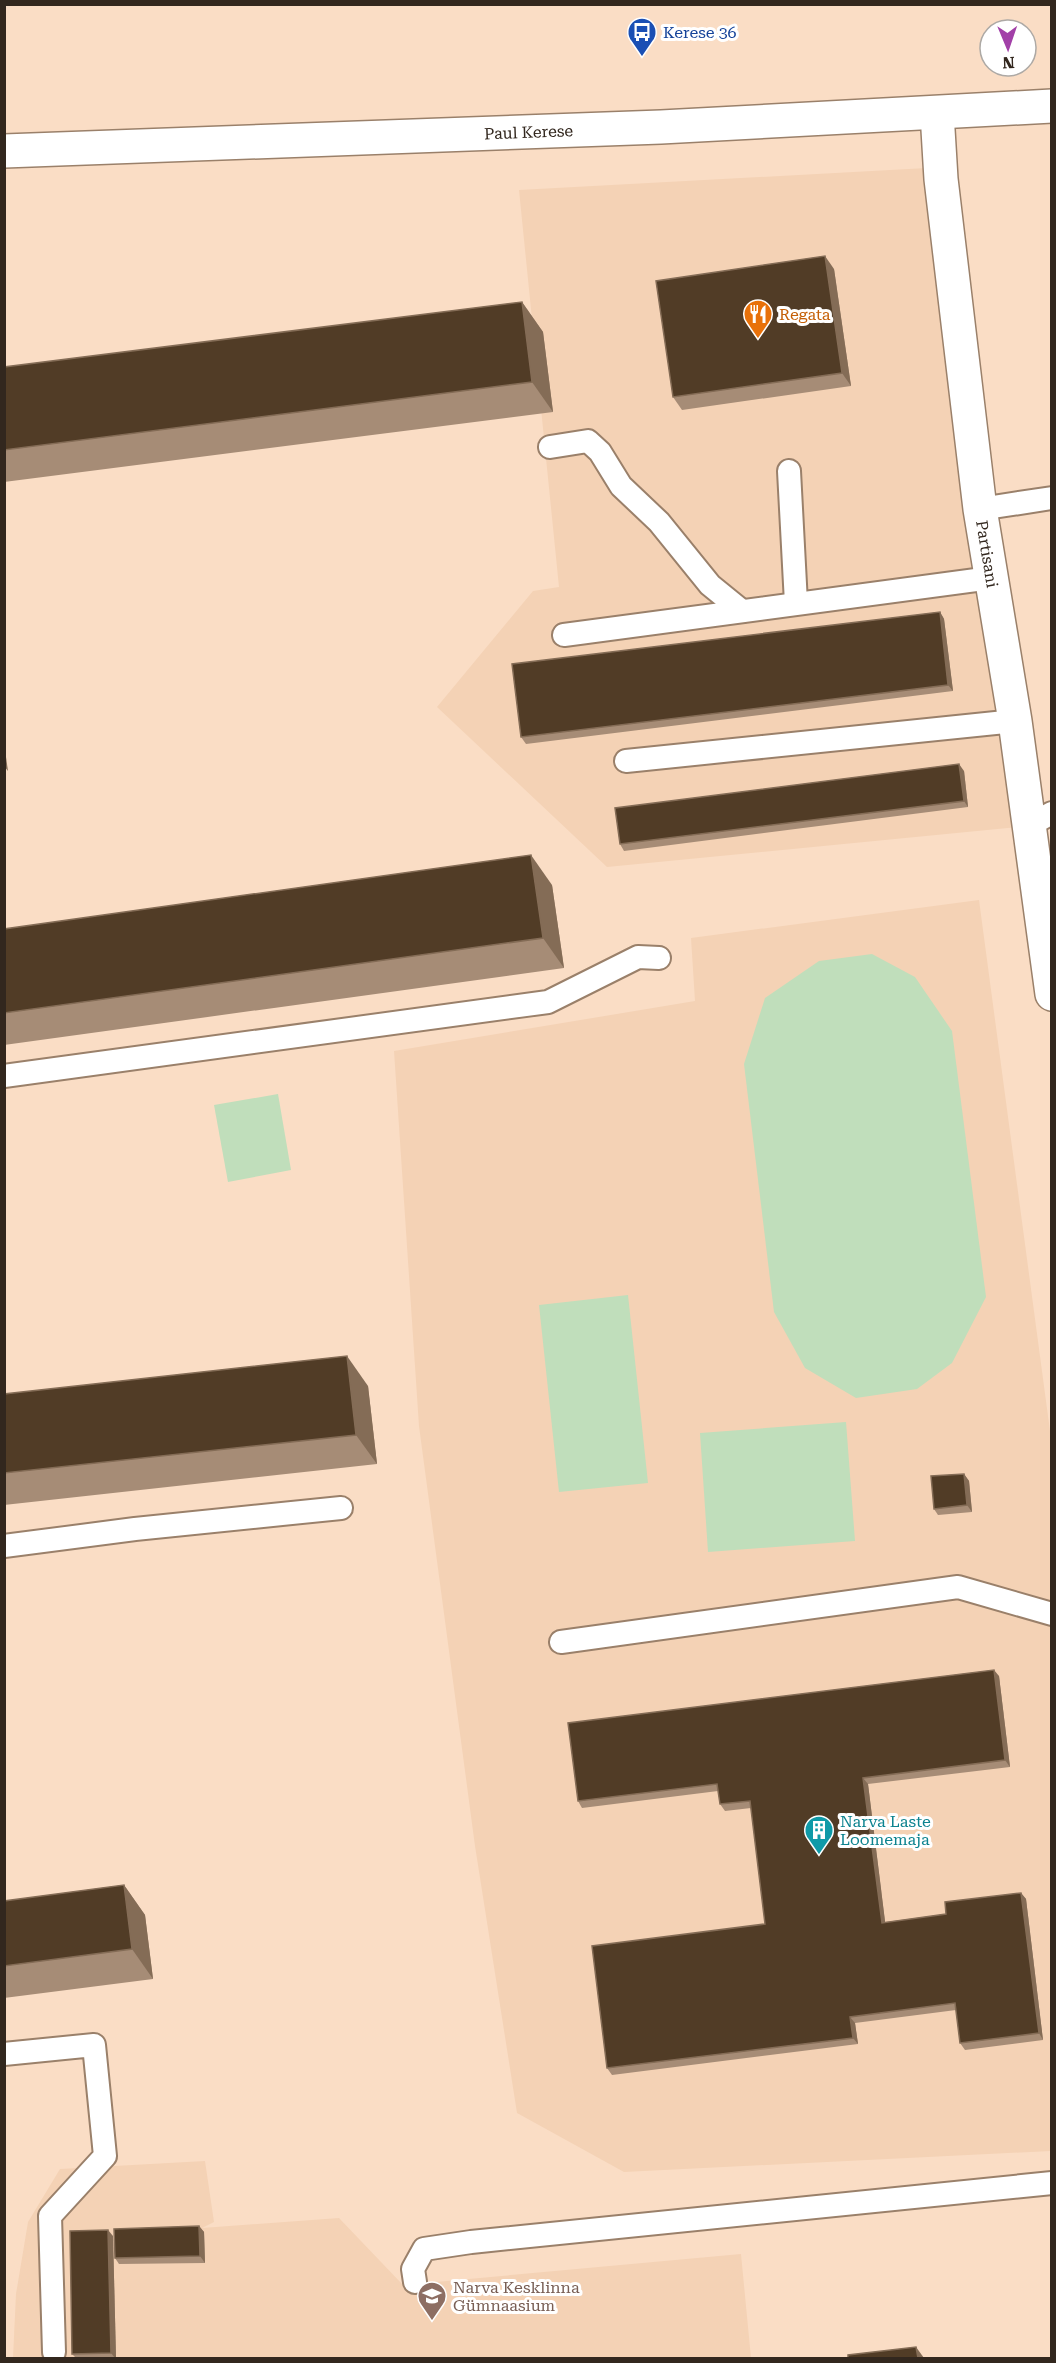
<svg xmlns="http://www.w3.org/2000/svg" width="1056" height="2363" font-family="'Roboto Serif',serif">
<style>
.built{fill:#f4d2b5}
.green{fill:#c0debb}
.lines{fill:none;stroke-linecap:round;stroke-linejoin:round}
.lane-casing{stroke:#9a806a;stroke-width:26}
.street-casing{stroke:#9a806a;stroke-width:36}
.highway-casing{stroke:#9a806a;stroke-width:36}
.lane{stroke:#fff;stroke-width:22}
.street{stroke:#fff;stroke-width:33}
.highway{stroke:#fff;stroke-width:33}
.wall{fill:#a68c76}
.shaded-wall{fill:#846c56}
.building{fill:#513c26;stroke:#846c56;stroke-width:1.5}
.labels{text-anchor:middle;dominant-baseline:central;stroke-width:6;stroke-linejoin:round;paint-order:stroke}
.transit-label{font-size:16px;fill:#164399;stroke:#fff;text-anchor:start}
.street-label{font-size:16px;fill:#32271e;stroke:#fff}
.food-label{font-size:16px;fill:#c56008;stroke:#fff;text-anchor:start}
.culture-label{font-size:16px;fill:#0d838f;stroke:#fff;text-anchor:start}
.education-label{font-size:16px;fill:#785e54;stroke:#fff;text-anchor:start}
</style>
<rect width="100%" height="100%" fill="#faddc5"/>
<g class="built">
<path d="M945 167 1028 826 607 867 437 707 533 591 559 587 519 190Z"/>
<path d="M979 900 1052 1446 1051 2151 624 2172 517 2113 475 1846 419 1426 394 1051 695 1001 691 938Z"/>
<path d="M205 2161 214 2222 202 2228 339 2218 403 2285 741 2254 751 2358H13L16 2294 28 2222 60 2169Z"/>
</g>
<g class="green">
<path d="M872 954 915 977 952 1031 986 1297 952 1363 917 1389 856 1398 805 1368 774 1312 744 1064 765 998 819 961Z"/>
<path d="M278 1094 291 1170 228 1182 214 1105Z"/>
<path d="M628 1295 648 1483 559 1492 539 1305Z"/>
<path d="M846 1422 855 1541 708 1552 700 1433Z"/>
</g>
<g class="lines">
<g class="lane-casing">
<g id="lane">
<path d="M550 447 588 441 600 452 621 486 659 522 710 585 742 611"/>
<path d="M789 471 796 603"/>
<path d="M980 509 1052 498"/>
<path d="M564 635 991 578"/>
<path d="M626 761 1015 721"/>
<path d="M1028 826 1052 813"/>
<path d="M4 1076 548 1002 638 957 659 958"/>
<path d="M4 1546 135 1529 341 1508"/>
<path d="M561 1642 958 1587 1052 1614"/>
<path d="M4 2054 94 2045 105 2156 50 2216 54 2352"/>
<path d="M415 2282 413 2269 424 2249 471 2242 1052 2183"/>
</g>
</g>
<g class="street-casing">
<g id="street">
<path id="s1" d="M937 113 941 179 980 509 1015 721 1052 994"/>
</g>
</g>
<g class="highway-casing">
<g id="highway">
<path id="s2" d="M4 151 661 127 1052 106"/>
</g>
</g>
<use href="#lane" class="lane"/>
<use href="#street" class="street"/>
<use href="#highway" class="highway"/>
</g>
<g class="wall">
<path d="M834 269 851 386 682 410 673 397Z"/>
<path d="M522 302 543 332 553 412 4 482V367Z"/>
<path d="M940 612 944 619 953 691 526 744 521 737Z"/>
<path d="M964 771 968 807 624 851 620 844Z"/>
<path d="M552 885 564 968 4 1045V929Z"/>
<path d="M368 1386 377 1464 4 1505V1394Z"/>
<path d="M964 1474 969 1481 972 1512 938 1515 934 1509Z"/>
<path d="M999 1676 1010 1767 868 1784 885 1922 946 1914 1021 1893 1026 1899 1043 2040 965 2050 960 2043 956 2010 855 2023 858 2044 612 2075 607 2068 765 1924 751 1808 725 1811 720 1804 718 1791 582 1808 578 1801Z"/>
<path d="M124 1885 145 1915 153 1979 4 1998V1901Z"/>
<path d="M199 2226 204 2232 205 2263 119 2264 115 2258Z"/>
<path d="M113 2236 116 2358H76L72 2354Z"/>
</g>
<g class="shaded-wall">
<path d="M825 256 834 269 851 386 842 373Z"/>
<path d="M522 302 543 332 553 412 532 382Z"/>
<path d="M940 612 944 619 953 691 948 685Z"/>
<path d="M4 743 8 771 4 766Z"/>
<path d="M959 764 964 771 968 807 964 801Z"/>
<path d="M531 855 552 885 564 968 543 938Z"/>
<path d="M347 1356 368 1386 377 1464 356 1435Z"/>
<path d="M964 1474 969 1481 972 1512 967 1505Z"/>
<path d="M994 1670 999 1676 1010 1767 1005 1760Z"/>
<path d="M863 1778 868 1784 886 1929 882 1923Z"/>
<path d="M124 1885 145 1915 153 1979 132 1949Z"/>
<path d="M1021 1893 1026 1899 1043 2040 1039 2033Z"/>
<path d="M850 2017 855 2023 858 2044 853 2038Z"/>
<path d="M199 2226 204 2232 205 2263 200 2256Z"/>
<path d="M108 2230 113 2236 116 2358H115L111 2353Z"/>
<path d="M916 2347 924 2358H918Z"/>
</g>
<g class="building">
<path d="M825 256 842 373 673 397 656 281Z"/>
<path d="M522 302 532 382 4 450V367Z"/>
<path d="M940 612 948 685 521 737 512 664Z"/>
<path d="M959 764 964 801 620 844 615 808Z"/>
<path d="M531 855 543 938 4 1013V929Z"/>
<path d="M347 1356 356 1435 4 1473V1394Z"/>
<path d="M964 1474 967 1505 934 1509 931 1476Z"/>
<path d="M994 1670 1005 1760 863 1778 882 1923 946 1914 945 1902 1021 1893 1039 2033 960 2043 955 2003 850 2017 853 2038 607 2068 592 1946 765 1924 750 1801 720 1804 717 1784 578 1801 568 1723Z"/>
<path d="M124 1885 132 1949 4 1966V1901Z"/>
<path d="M199 2226 200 2256 115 2258 114 2229Z"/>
<path d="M108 2230 111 2353 72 2354 70 2231Z"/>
<path d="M916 2347 918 2358H848V2355Z"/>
</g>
<defs>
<g id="bus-pin" transform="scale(1.5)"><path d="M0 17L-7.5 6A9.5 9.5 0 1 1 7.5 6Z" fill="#1a4fb4" stroke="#fff"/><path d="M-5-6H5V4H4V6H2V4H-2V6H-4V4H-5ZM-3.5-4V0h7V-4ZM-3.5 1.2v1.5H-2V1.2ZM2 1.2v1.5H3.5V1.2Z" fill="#fff"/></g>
<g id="restaurant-pin" transform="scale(1.5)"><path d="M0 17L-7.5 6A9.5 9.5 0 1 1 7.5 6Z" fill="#e8710a" stroke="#fff"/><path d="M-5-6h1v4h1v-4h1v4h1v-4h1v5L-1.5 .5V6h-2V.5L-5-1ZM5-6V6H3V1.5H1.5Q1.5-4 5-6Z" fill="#fff"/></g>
<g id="building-pin" transform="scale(1.5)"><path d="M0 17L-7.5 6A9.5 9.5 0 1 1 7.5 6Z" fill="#0f9aa8" stroke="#fff"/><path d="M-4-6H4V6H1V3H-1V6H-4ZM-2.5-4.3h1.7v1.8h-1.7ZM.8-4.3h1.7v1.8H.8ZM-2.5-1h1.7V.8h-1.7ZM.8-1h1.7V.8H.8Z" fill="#fff"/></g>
<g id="school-pin" transform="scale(1.5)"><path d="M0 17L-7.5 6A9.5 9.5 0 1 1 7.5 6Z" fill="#8d6e63" stroke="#fff"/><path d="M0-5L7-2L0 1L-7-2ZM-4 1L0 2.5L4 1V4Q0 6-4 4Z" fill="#fff"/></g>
</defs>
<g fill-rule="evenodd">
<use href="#bus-pin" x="642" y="32"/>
<use href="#restaurant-pin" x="758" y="314"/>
<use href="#building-pin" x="819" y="1830"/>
<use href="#school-pin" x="432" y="2296"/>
</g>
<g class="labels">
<g class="transit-label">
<text x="663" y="32">Kerese 36</text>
</g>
<g class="street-label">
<text stroke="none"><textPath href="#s2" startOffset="525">Paul Kerese</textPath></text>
<text stroke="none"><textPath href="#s1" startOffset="444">Partisani</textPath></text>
</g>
<g class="food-label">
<text x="779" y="314">Regata</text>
</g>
<g class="culture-label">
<text x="840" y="1821">Narva Laste<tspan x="840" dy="18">Loomemaja</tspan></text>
</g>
<g class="education-label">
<text x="453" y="2287">Narva Kesklinna<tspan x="453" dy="18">Gümnaasium</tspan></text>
</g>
</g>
<rect width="1056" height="2363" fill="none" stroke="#32271e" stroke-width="12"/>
<g transform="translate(1008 48) rotate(178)"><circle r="28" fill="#ffffff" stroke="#ada9a5" stroke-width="1.5"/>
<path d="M0-4.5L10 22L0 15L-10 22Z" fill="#a240a8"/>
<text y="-9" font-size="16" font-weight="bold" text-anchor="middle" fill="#32271e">N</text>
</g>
</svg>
